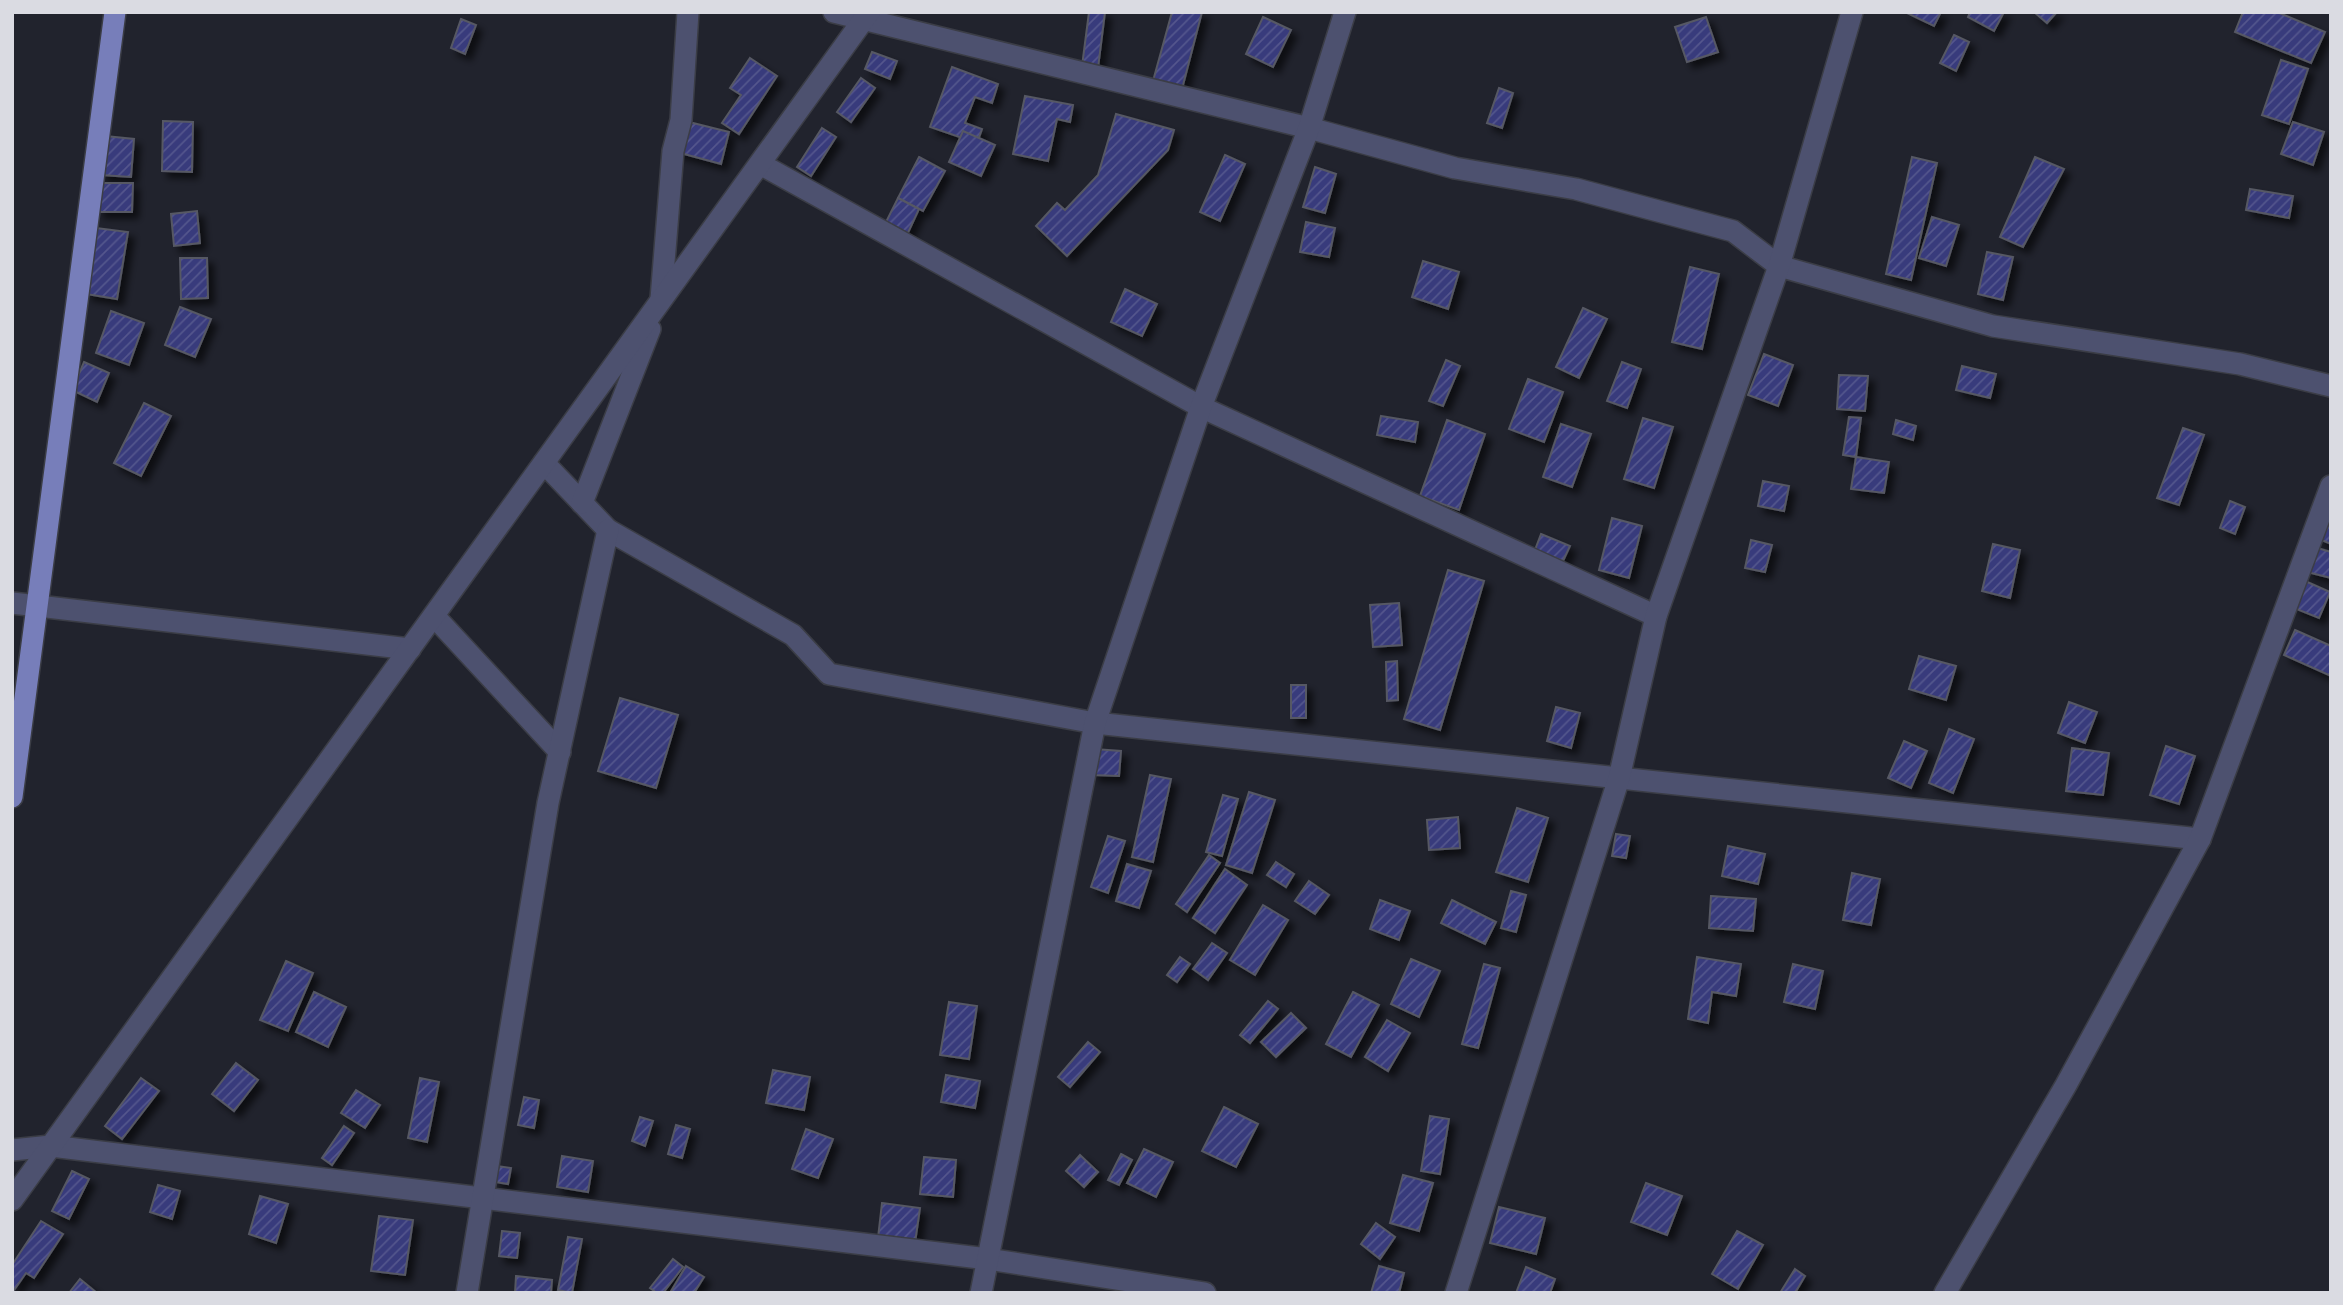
<svg xmlns="http://www.w3.org/2000/svg" width="2343" height="1305" font-family="Jost,sans-serif">
<style>
.building{fill:url(#building-hatch);stroke:#565864;stroke-width:2;filter:url(#shadow)}
.lines{fill:none;stroke-linecap:round;stroke-linejoin:round}
.street-casing{stroke:#3b3d46;stroke-width:24}
.primary-casing{stroke:#3b3d46;stroke-width:24}
.street{stroke:#4d516f;stroke-width:21}
.primary{stroke:#777eba;stroke-width:21}
</style>
<defs>
<pattern id="building-hatch" width="6" height="6" patternUnits="userSpaceOnUse" patternTransform="scale(1.75)"><rect width="6" height="6" fill="#383a7b"/><path d="M-1 1l2-2M0 6l6-6M5 7l2-2" fill="none" stroke="#54568d"/></pattern>
<filter id="shadow"><feDropShadow dx="6" dy="6" stdDeviation="3.5" flood-color="#0009"/></filter>
</defs>
<rect width="100%" height="100%" fill="#21232d"/>
<g class="building">
<path d="M1089 12H1105L1097 76 1081 74Z"/>
<path d="M1172 12H1202L1182 89 1153 81Z"/>
<path d="M1905 12H1941L1934 26Z"/>
<path d="M1970 12H2004L1994 31 1968 17Z"/>
<path d="M2034 12H2057L2047 23Z"/>
<path d="M2243 12H2277L2325 32 2311 63 2235 32Z"/>
<path d="M1263 17 1291 30 1273 67 1246 54Z"/>
<path d="M1706 17 1718 52 1687 62 1675 27Z"/>
<path d="M461 19 476 25 465 54 451 48Z"/>
<path d="M1954 35 1969 42 1956 71 1940 63Z"/>
<path d="M872 52 897 61 890 79 865 69Z"/>
<path d="M750 58 777 76 739 134 722 123 741 95 730 88Z"/>
<path d="M2281 60 2308 69 2289 124 2262 115Z"/>
<path d="M952 67 998 84 992 103 975 97 965 123 982 129 977 143 930 127Z"/>
<path d="M861 78 875 88 851 122 837 112Z"/>
<path d="M1499 88 1513 93 1502 128 1487 123Z"/>
<path d="M1025 96 1073 105 1070 122 1057 119 1048 161 1013 154Z"/>
<path d="M1116 114 1174 130 1168 150 1067 256 1036 226 1057 203 1065 210 1098 175Z"/>
<path d="M681 120 729 132 721 164 673 151Z"/>
<path d="M163 121 193 122 192 172 162 171Z"/>
<path d="M2293 122 2324 132 2313 165 2281 154Z"/>
<path d="M822 128 836 137 811 176 797 167Z"/>
<path d="M963 131 995 145 981 176 949 162Z"/>
<path d="M105 136 134 139 131 177 101 175Z"/>
<path d="M1225 155 1245 164 1220 221 1200 212Z"/>
<path d="M919 157 945 171 923 211 898 198Z"/>
<path d="M1912 157 1937 163 1911 280 1886 274Z"/>
<path d="M2035 157 2064 169 2023 247 2000 237Z"/>
<path d="M1315 167 1336 174 1325 213 1303 207Z"/>
<path d="M98 183H133L132 212H98Z"/>
<path d="M2250 189 2293 196 2289 218 2246 210Z"/>
<path d="M898 198 919 209 907 235 885 224Z"/>
<path d="M197 211 200 243 174 246 171 214Z"/>
<path d="M1932 217 1959 225 1946 266 1919 258Z"/>
<path d="M1306 222 1335 228 1329 257 1300 252Z"/>
<path d="M96 228 128 232 117 299 86 294Z"/>
<path d="M1987 252 2013 257 2003 300 1978 294Z"/>
<path d="M180 258H207L208 298 181 299Z"/>
<path d="M1423 261 1459 272 1448 309 1412 297Z"/>
<path d="M1690 267 1719 274 1702 349 1672 342Z"/>
<path d="M1125 289 1157 304 1142 336 1111 322Z"/>
<path d="M180 307 211 319 195 357 165 345Z"/>
<path d="M1583 308 1607 319 1579 378 1556 367Z"/>
<path d="M111 311 144 323 129 365 96 353Z"/>
<path d="M1764 354 1793 365 1778 406 1748 395Z"/>
<path d="M1446 360 1460 366 1443 406 1429 401Z"/>
<path d="M84 362 109 373 97 402 72 390Z"/>
<path d="M1622 362 1641 369 1627 408 1607 401Z"/>
<path d="M1962 366 1996 374 1990 398 1956 390Z"/>
<path d="M1839 375 1868 376 1865 411 1837 409Z"/>
<path d="M1528 379 1563 392 1544 442 1509 429Z"/>
<path d="M144 403 171 416 141 476 114 463Z"/>
<path d="M1381 416 1418 422 1415 442 1377 435Z"/>
<path d="M1849 417 1861 418 1856 457 1843 455Z"/>
<path d="M1643 418 1673 427 1654 488 1624 479Z"/>
<path d="M1447 420 1485 434 1459 510 1420 496Z"/>
<path d="M1896 420 1916 426 1913 440 1893 434Z"/>
<path d="M1561 424 1591 434 1572 487 1543 477Z"/>
<path d="M2183 428 2204 435 2179 505 2157 498Z"/>
<path d="M1856 457 1889 462 1884 493 1851 489Z"/>
<path d="M1763 481 1789 486 1784 511 1758 506Z"/>
<path d="M2230 501 2245 507 2235 534 2220 528Z"/>
<path d="M2331 510V544L2319 539Z"/>
<path d="M1612 518 1642 526 1629 578 1599 570Z"/>
<path d="M1541 534 1570 546 1563 561 1535 550Z"/>
<path d="M1751 540 1772 545 1765 572 1745 568Z"/>
<path d="M1993 544 2020 550 2010 598 1982 591Z"/>
<path d="M2314 547 2331 552V578L2307 572Z"/>
<path d="M1448 570 1484 581 1440 730 1404 719Z"/>
<path d="M2305 581 2330 592 2319 618 2294 608Z"/>
<path d="M1399 603 1402 645 1373 647 1370 605Z"/>
<path d="M2295 630 2331 646V676L2284 655Z"/>
<path d="M1919 656 1956 666 1946 700 1909 689Z"/>
<path d="M1397 661 1398 700 1387 701 1386 662Z"/>
<rect x="1291" y="685" width="15" height="33"/>
<path d="M620 698 678 715 656 788 598 771Z"/>
<path d="M2069 702 2097 712 2085 743 2058 733Z"/>
<path d="M1556 707 1580 713 1571 748 1547 741Z"/>
<path d="M1949 729 1974 739 1953 793 1929 783Z"/>
<path d="M1904 741 1927 751 1911 788 1888 778Z"/>
<path d="M2166 746 2195 756 2179 804 2150 795Z"/>
<path d="M2072 748 2109 753 2103 795 2066 791Z"/>
<path d="M1094 749 1121 751 1119 776 1093 775Z"/>
<path d="M1150 775 1171 779 1153 862 1132 857Z"/>
<path d="M1249 792 1275 800 1252 873 1226 865Z"/>
<path d="M1223 795 1238 799 1222 856 1206 852Z"/>
<path d="M1517 808 1548 818 1528 882 1496 872Z"/>
<path d="M1458 817 1460 848 1429 850 1427 820Z"/>
<path d="M1616 834 1630 836 1626 858 1612 856Z"/>
<path d="M1108 836 1125 841 1108 893 1091 887Z"/>
<path d="M1728 846 1765 854 1758 884 1722 876Z"/>
<path d="M1209 855 1220 863 1187 912 1176 904Z"/>
<path d="M1276 862 1294 874 1286 887 1267 875Z"/>
<path d="M1127 864 1151 871 1139 908 1116 901Z"/>
<path d="M1225 869 1247 885 1215 933 1193 918Z"/>
<path d="M1852 873 1880 879 1871 925 1843 920Z"/>
<path d="M1309 881 1329 895 1315 914 1295 901Z"/>
<path d="M1511 891 1526 895 1516 932 1501 928Z"/>
<path d="M1711 896 1756 899 1753 931 1709 928Z"/>
<path d="M1380 900 1410 911 1399 940 1370 929Z"/>
<path d="M1452 900 1496 922 1485 944 1441 923Z"/>
<path d="M1263 905 1288 920 1255 975 1230 960Z"/>
<path d="M1212 943 1227 953 1208 980 1193 969Z"/>
<path d="M1180 957 1190 964 1177 982 1167 975Z"/>
<path d="M1697 957 1741 964 1736 996 1712 992 1708 1023 1688 1019Z"/>
<path d="M1411 959 1440 971 1419 1017 1391 1004Z"/>
<path d="M286 961 313 973 288 1031 260 1020Z"/>
<path d="M1484 964 1500 968 1478 1048 1462 1044Z"/>
<path d="M1793 964 1823 971 1815 1009 1784 1002Z"/>
<path d="M314 992 346 1007 328 1047 296 1032Z"/>
<path d="M1353 992 1379 1005 1351 1057 1326 1044Z"/>
<path d="M1268 1001 1278 1009 1250 1043 1240 1035Z"/>
<path d="M949 1002 977 1006 969 1059 940 1055Z"/>
<path d="M1291 1013 1306 1028 1276 1057 1261 1042Z"/>
<path d="M1387 1020 1410 1033 1388 1071 1365 1057Z"/>
<path d="M1088 1042 1100 1052 1070 1087 1058 1077Z"/>
<path d="M236 1063 258 1080 234 1111 212 1094Z"/>
<path d="M773 1070 810 1077 804 1110 766 1103Z"/>
<path d="M946 1075 980 1081 975 1108 941 1102Z"/>
<path d="M141 1078 159 1091 122 1139 105 1126Z"/>
<path d="M420 1078 439 1082 427 1142 408 1138Z"/>
<path d="M356 1090 380 1105 365 1128 341 1113Z"/>
<path d="M524 1097 539 1100 534 1128 518 1125Z"/>
<path d="M1224 1107 1258 1124 1236 1167 1202 1151Z"/>
<path d="M1430 1116 1449 1119 1440 1174 1421 1171Z"/>
<path d="M640 1117 653 1121 645 1146 632 1141Z"/>
<path d="M676 1125 690 1129 682 1158 668 1154Z"/>
<path d="M344 1126 354 1133 332 1165 322 1158Z"/>
<path d="M806 1129 833 1139 818 1178 792 1169Z"/>
<path d="M1144 1149 1173 1162 1156 1197 1127 1183Z"/>
<path d="M1121 1154 1132 1160 1119 1185 1108 1180Z"/>
<path d="M1080 1155 1098 1172 1084 1187 1066 1171Z"/>
<path d="M562 1156 593 1161 588 1192 557 1187Z"/>
<path d="M924 1157 956 1160 953 1197 920 1194Z"/>
<path d="M497 1166 511 1168 508 1184 495 1182Z"/>
<path d="M72 1171 89 1179 69 1219 52 1211Z"/>
<path d="M1403 1175 1433 1183 1419 1231 1390 1223Z"/>
<path d="M1646 1183 1682 1196 1667 1235 1631 1222Z"/>
<path d="M158 1185 180 1191 172 1219 150 1212Z"/>
<path d="M260 1196 288 1204 276 1243 249 1234Z"/>
<path d="M882 1203 920 1208 915 1243 878 1238Z"/>
<path d="M1499 1207 1545 1218 1536 1254 1490 1243Z"/>
<path d="M379 1216 413 1220 405 1275 371 1271Z"/>
<path d="M41 1221 63 1234 34 1278 26 1273 12 1293V1265Z"/>
<path d="M1376 1223 1395 1237 1380 1259 1361 1244Z"/>
<path d="M502 1231 520 1233 517 1258 499 1256Z"/>
<path d="M1737 1231 1763 1245 1738 1289 1712 1274Z"/>
<path d="M568 1237 582 1239 572 1293 558 1290Z"/>
<path d="M673 1259 683 1267 663 1293H657L650 1288Z"/>
<path d="M686 1266 704 1277 694 1293H670Z"/>
<path d="M1379 1266 1404 1273 1399 1293H1371Z"/>
<path d="M1526 1267 1555 1279 1550 1293H1516Z"/>
<path d="M1795 1269 1805 1276 1795 1293H1780Z"/>
<path d="M516 1276 552 1280 551 1293H515Z"/>
<path d="M80 1279 97 1293H69Z"/>
</g>
<g class="lines">
<g class="street-casing">
<g id="street">
<path d="M834 12 1309 128 1455 168 1576 189 1733 231 1779 266 1993 326 2240 364 2331 386"/>
<path d="M760 164 1201 407 1656 616"/>
<path d="M661 299 673 151 681 120 688 12"/>
<path d="M544 463 608 530 793 635 829 674 1095 723 2200 839"/>
<path d="M582 503 650 329"/>
<path d="M12 603 410 649"/>
<path d="M434 616 560 752"/>
<path d="M12 1150 51 1146 988 1259 1205 1293"/>
<path d="M12 1200 869 12"/>
<path d="M467 1293 548 803 608 530"/>
<path d="M981 1293 1095 723 1201 407 1309 128 1345 12"/>
<path d="M1456 1293 1619 778 1656 616 1779 266 1852 12"/>
<path d="M1945 1293 2066 1085 2200 839 2331 486"/>
</g>
</g>
<g class="primary-casing">
<path id="primary" d="M12 797 115 12"/>
</g>
<use href="#street" class="street"/>
<use href="#primary" class="primary"/>
</g>
<rect width="2343" height="1305" fill="none" stroke="#dadbe2" stroke-width="28"/>
</svg>
